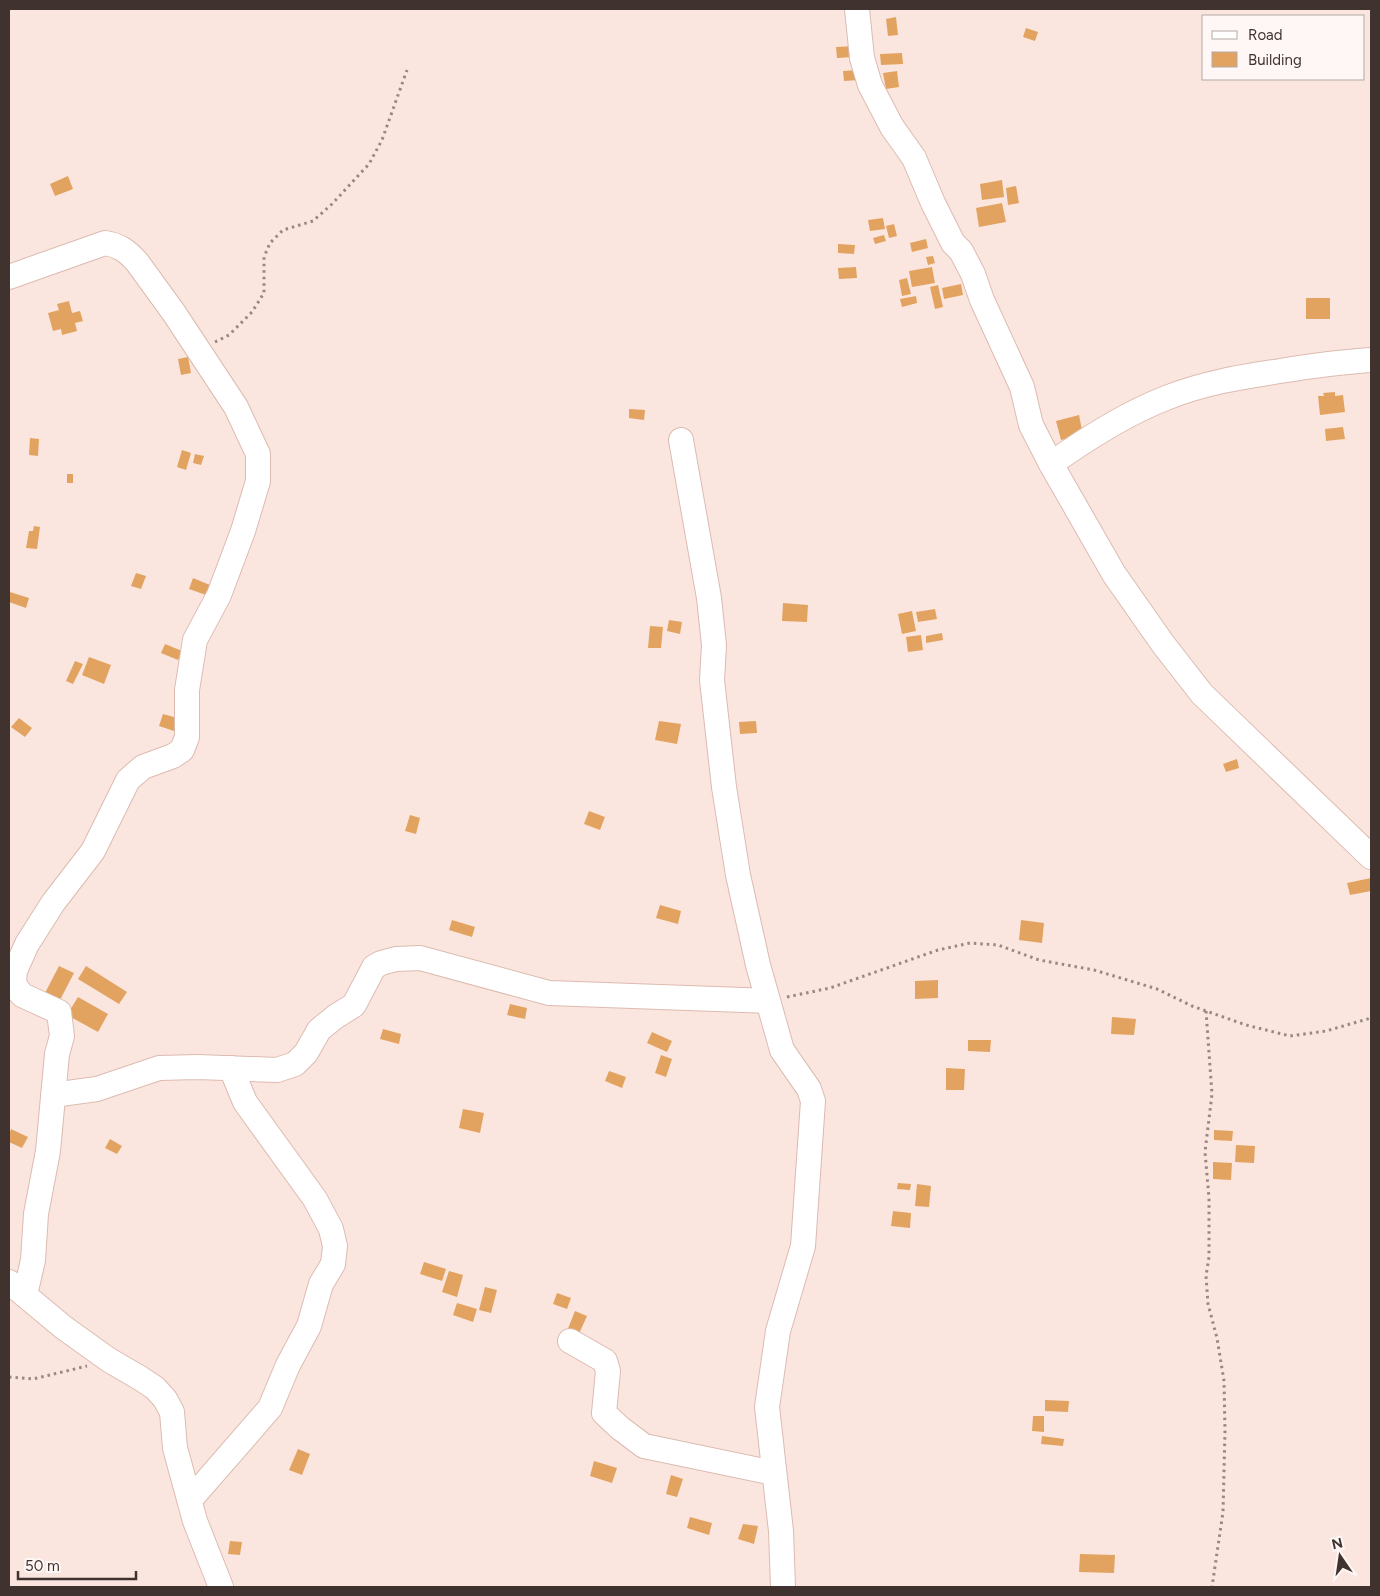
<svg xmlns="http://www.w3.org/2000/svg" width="1380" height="1596" font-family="Figtree,sans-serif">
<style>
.building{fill:#e2a360}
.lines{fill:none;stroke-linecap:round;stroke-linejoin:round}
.minor-casing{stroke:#dcbbb0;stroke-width:26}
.path{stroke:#988782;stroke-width:3;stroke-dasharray:2.5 4;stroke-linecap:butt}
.minor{stroke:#fff;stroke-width:24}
</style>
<rect width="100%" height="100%" fill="#fbe6df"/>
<g class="building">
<path d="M896 17 898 35 888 36 886 19Z"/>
<path d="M1026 28 1038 32 1035 41 1023 37Z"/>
<path d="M854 46 855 57 837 58 836 47Z"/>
<path d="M902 53 903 64 881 65 880 54Z"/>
<path d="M858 70 859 80 844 81 843 71Z"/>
<path d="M897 71 899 87 886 89 883 73Z"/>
<path d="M68 176 73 189 55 196 50 184Z"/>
<path d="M1002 180 1004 197 982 200 980 184Z"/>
<path d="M1016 186 1019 203 1008 205 1006 188Z"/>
<path d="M1002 203 1006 222 979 227 976 208Z"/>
<path d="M883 218 885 229 870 231 868 220Z"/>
<path d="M894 224 897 236 889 238 886 226Z"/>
<path d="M884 235 886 241 875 244 873 238Z"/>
<path d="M926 239 928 248 912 252 910 243Z"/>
<path d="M838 244 855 245 854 254 838 253Z"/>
<path d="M933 256 935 263 928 265 926 257Z"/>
<path d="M856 267 857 278 839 279 838 268Z"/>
<path d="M932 267 935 283 912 287 909 271Z"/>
<path d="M907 278 911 294 902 296 899 280Z"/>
<path d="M961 284 963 295 944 299 942 288Z"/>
<path d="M938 285 943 307 935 309 930 287Z"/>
<path d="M916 296 917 303 902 307 900 299Z"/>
<rect x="1306" y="298" width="24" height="21"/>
<path d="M69 301 72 313 80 311 83 321 75 323 77 331 62 335 61 329 53 331 48 313 59 310 57 304Z"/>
<path d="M188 357 191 373 181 375 178 359Z"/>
<path d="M1335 392V396L1343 395 1345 412 1320 415 1318 396H1324L1323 393Z"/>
<path d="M629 409 645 410 644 420 629 418Z"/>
<path d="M1079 415 1083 435 1061 440 1056 421Z"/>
<path d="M1343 427 1345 439 1326 441 1325 429Z"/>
<path d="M30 438 39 439 38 456 29 455Z"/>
<path d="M182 450 191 453 186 470 177 467Z"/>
<path d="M195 454 204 456 201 465 193 463Z"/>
<rect x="67" y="474" width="6" height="9"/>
<path d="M34 526 40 527 37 549 26 548 29 531H33Z"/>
<path d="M136 573 146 576 141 589 131 586Z"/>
<path d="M193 578 210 585 206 595 189 589Z"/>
<path d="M10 592 29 598 26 608 9 602Z"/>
<path d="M783 603 808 605 807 622 782 621Z"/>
<path d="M935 609 937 619 918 622 916 612Z"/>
<path d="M912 611 916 631 902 634 898 614Z"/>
<path d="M669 620 682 622 680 634 667 631Z"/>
<path d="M650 626 663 627 661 648H648Z"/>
<path d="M942 633 943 640 926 643V636Z"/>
<path d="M921 635 923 650 908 652 906 637Z"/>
<path d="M165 644 182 651 178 660 161 653Z"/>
<path d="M89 657 111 665 104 684 82 675Z"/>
<path d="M75 661 83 664 73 684 66 681Z"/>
<path d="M163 714 181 719 177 732 159 726Z"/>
<path d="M19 718 32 728 25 737 11 727Z"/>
<path d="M659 721 681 724 677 744 655 740Z"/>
<path d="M756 721 757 733 740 734 739 722Z"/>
<path d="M1237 759 1239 768 1226 772 1223 764Z"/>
<path d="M589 811 605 817 600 830 584 824Z"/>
<path d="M410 815 420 818 416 834 405 831Z"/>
<path d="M1371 878V891L1350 895 1347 883Z"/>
<path d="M660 905 681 911 678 924 656 918Z"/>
<path d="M452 920 475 927 472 937 449 930Z"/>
<path d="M1021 920 1044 923 1042 943 1019 940Z"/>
<path d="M59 966 74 973 60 1000 45 993Z"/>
<path d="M86 966 127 992 119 1004 78 979Z"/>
<path d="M938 980V998L915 999V981Z"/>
<path d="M78 997 108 1014 98 1032 67 1015Z"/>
<path d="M510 1004 527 1008 525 1019 507 1015Z"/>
<path d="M1112 1017 1136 1019 1134 1035 1111 1034Z"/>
<path d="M383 1029 401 1034 399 1044 380 1039Z"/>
<path d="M652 1032 672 1041 667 1052 647 1043Z"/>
<path d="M968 1040H991L990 1052 968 1051Z"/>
<path d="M661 1055 672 1059 666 1077 655 1073Z"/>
<path d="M946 1068 965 1069 964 1090H946Z"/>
<path d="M609 1071 626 1077 622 1088 605 1081Z"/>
<path d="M463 1109 484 1113 480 1133 459 1128Z"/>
<path d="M11 1129 28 1137 22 1148 9 1142V1135Z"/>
<path d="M1214 1130 1233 1131 1232 1141 1214 1140Z"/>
<path d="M110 1139 122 1146 117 1154 105 1148Z"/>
<path d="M1236 1145 1255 1146 1254 1163 1235 1162Z"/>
<path d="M1213 1162 1232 1163 1231 1180 1213 1179Z"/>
<path d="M898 1183 911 1184 910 1190 897 1189Z"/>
<path d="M917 1184 931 1186 929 1207 915 1206Z"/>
<path d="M893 1211 911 1213 910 1228 891 1226Z"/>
<path d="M424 1262 446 1269 442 1281 420 1274Z"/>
<path d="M449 1271 463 1275 457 1297 442 1292Z"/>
<path d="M485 1287 497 1290 491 1313 479 1310Z"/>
<path d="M557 1293 571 1298 567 1309 553 1304Z"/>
<path d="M457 1303 477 1309 473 1322 453 1315Z"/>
<path d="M575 1311 587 1316 578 1336 567 1331Z"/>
<path d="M1045 1400 1069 1401 1068 1412 1045 1411Z"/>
<path d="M1033 1416H1044V1432L1032 1431Z"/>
<path d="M1042 1436 1064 1439 1063 1446 1041 1444Z"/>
<path d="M298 1449 310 1454 302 1475 289 1470Z"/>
<path d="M594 1461 617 1468 612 1483 590 1476Z"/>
<path d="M671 1475 683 1479 677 1497 666 1494Z"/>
<path d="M690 1517 712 1523 709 1535 687 1528Z"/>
<path d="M743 1524 758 1526 754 1544 738 1539Z"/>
<path d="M230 1541 242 1542 240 1555 228 1554Z"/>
<path d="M1080 1554 1115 1555 1114 1573 1079 1572Z"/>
</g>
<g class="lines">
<g class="minor-casing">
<g id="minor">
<path d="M857 9 862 58 870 85 892 127 914 158 933 203 953 243 961 251 973 274 982 300 1022 387 1031 425 1051 464 1114 574 1163 644 1202 694 1371 857"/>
<path d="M9 277 105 243C119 245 127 251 137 262L174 313 236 407 258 454V481L243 531 219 595 195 640 187 690V737L182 750 173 756 143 767 128 780 93 851 53 903 27 944 15 971 14 981 16 987 22 995 59 1012 62 1036 57 1054 48 1151 36 1214 33 1260 25 1295"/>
<path d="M681 440 709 598 714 645 712 680 724 787 738 875 758 965 782 1050 809 1089 813 1101 803 1246 778 1331 767 1407 781 1531 783 1587"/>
<path d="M1051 464C1086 439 1125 414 1166 398 1203 383 1241 377 1280 371 1311 366 1341 362 1371 360"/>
<path d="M53 1095 97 1089 159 1068 198 1067 277 1070 295 1064 306 1053 319 1030 335 1017 354 1005 374 967 381 963 396 959 420 958 549 993 768 1001"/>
<path d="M9 1282 63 1327 109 1360 140 1378 155 1388 165 1399 172 1412 175 1448 195 1521 221 1587"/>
<path d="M570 1341 605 1361 608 1371 604 1413 620 1428 644 1446 774 1473"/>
<path d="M190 1500 270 1408 288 1365 309 1326 321 1284 333 1264 335 1246 331 1229 315 1199 245 1102 231 1068"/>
</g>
</g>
<g class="path">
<path d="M215 342 229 335 252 312 264 293V257L270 243 283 230 313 221 332 204 369 164 382 140 407 70"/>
<path d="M787 997 830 988 938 950 970 943 998 945 1039 960 1094 970 1157 989 1192 1006 1246 1025 1290 1036 1326 1031 1371 1018"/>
<path d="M1206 1011 1212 1094 1205 1152 1209 1198V1257L1206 1276 1208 1304 1217 1338 1224 1381 1225 1431 1223 1512 1212 1587"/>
<path d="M9 1377 33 1379 87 1366"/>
</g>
<use href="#minor" class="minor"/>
</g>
<rect width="1380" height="1596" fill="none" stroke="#40332f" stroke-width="20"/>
<rect x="1202" y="15" width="162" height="65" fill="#fef7f5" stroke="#b2a9a6"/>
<rect x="1212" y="31" width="25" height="8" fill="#ffffff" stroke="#b2a9a6"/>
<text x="1248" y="40" font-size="15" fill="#40332f">Road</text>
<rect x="1212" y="52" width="25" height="15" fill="#e2a360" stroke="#b2a9a6"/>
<text x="1248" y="65" font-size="15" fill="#40332f">Building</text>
<g transform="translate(1340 1556) rotate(347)" stroke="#fef7f5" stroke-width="4" paint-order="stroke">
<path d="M0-4L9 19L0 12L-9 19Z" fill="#40332f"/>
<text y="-8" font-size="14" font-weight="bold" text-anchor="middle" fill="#40332f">N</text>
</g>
<path d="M18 1571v8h118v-8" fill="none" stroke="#40332f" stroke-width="2.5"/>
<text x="25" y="1571" font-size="15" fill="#40332f" stroke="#fef7f5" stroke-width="4" paint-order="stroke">50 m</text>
</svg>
